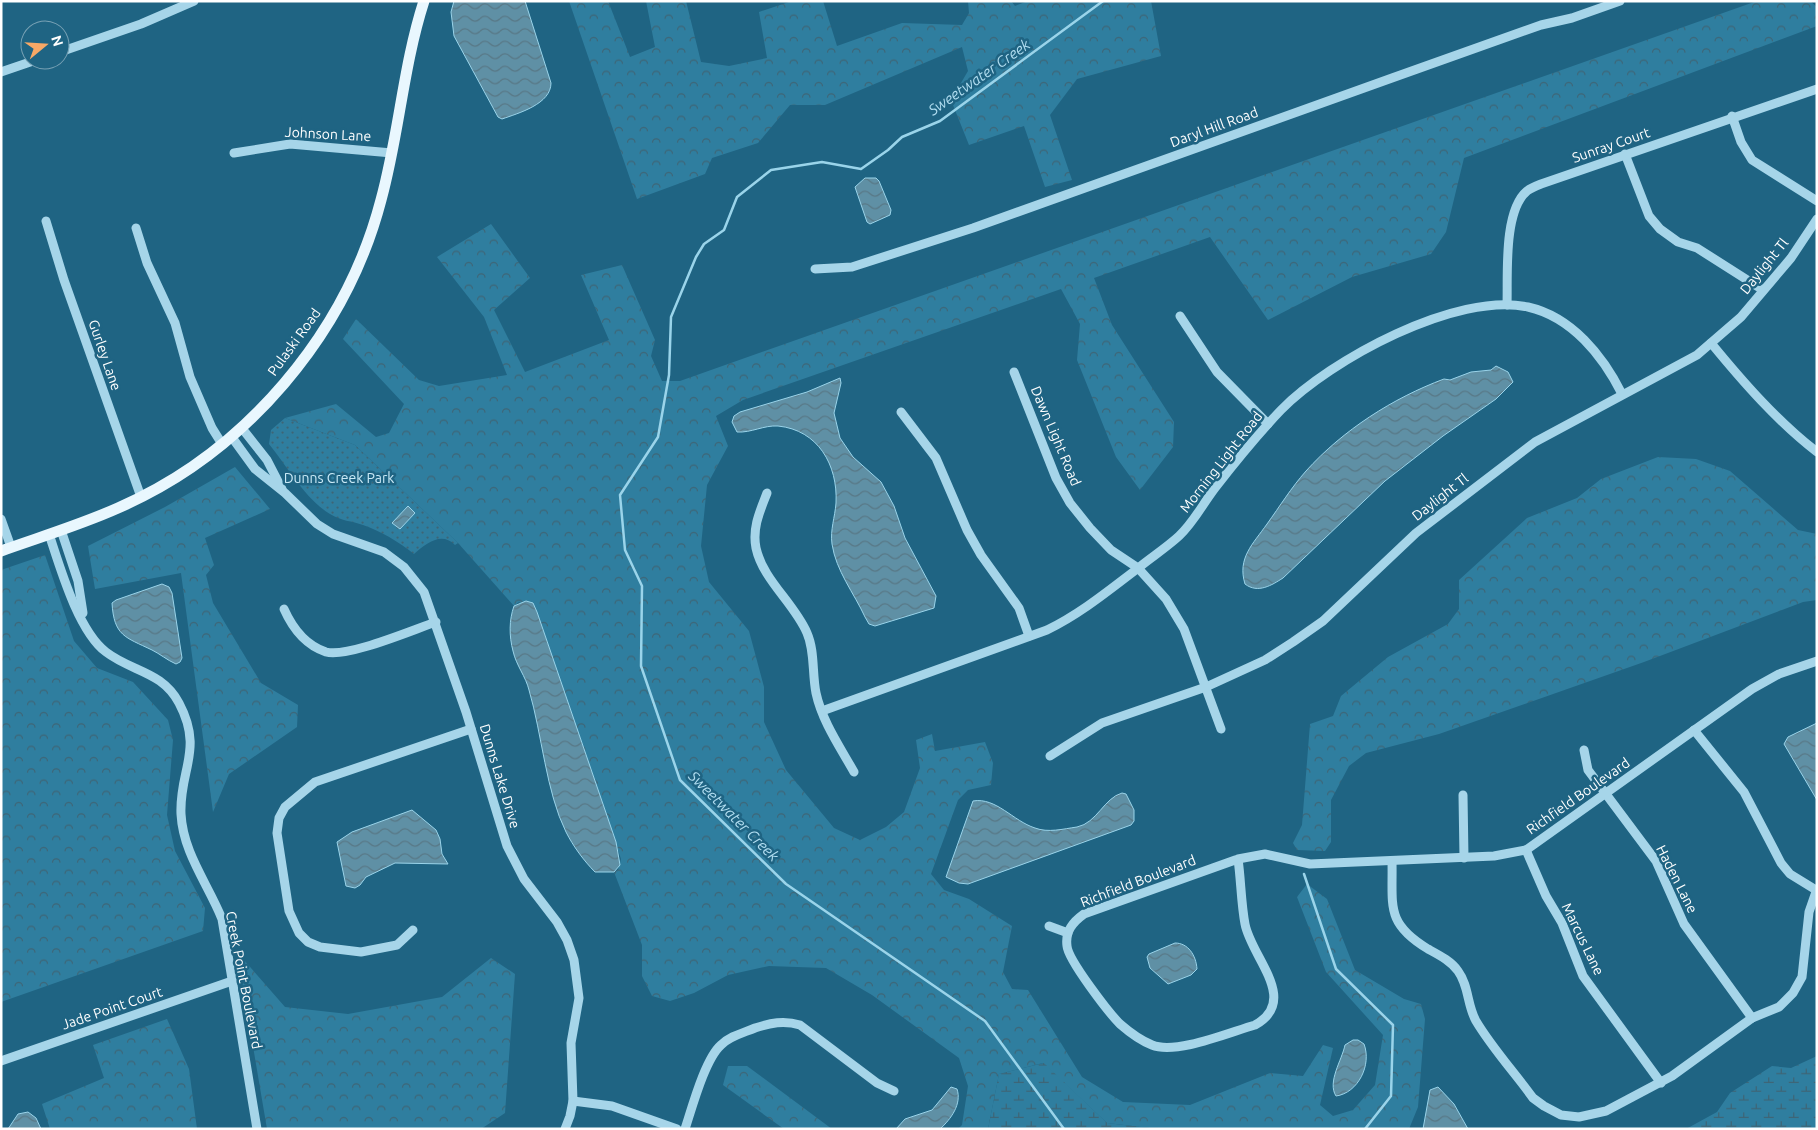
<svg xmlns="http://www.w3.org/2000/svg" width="1818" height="1130" font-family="Ubuntu,sans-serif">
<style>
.forest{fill:url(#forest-crowns)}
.wetland{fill:url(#wetland-marsh)}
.park{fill:url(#park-dots)}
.water{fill:url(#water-waves);stroke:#9ad4ea}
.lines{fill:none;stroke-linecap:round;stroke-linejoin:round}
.stream{stroke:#9ad4ea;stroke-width:2.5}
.minor{stroke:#a6d5e9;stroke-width:9}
.major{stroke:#e9f7fe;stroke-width:11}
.labels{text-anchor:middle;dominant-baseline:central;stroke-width:5;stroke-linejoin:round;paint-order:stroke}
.street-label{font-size:14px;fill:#fff;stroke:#1f6483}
.park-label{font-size:14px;fill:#caeaf7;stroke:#1f6483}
.water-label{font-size:15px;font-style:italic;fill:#b2def1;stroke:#1f6483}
</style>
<defs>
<pattern id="forest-crowns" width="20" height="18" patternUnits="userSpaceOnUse" patternTransform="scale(1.25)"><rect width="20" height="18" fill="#2f7e9f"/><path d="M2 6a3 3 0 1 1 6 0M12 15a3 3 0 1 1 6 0" fill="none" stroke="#3e6576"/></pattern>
<pattern id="wetland-marsh" width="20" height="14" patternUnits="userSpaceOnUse" patternTransform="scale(1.25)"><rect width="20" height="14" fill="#2f7e9f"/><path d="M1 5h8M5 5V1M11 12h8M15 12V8" fill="none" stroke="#3e6576"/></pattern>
<pattern id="park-dots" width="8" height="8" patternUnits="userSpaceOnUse" patternTransform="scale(1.25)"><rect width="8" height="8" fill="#2f7e9f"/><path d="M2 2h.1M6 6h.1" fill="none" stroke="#3e6576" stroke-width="1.8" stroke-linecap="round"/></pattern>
<pattern id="water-waves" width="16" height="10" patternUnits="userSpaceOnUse" patternTransform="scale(1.25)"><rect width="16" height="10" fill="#5f90a5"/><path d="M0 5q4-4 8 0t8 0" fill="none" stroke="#587886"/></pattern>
</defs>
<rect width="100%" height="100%" fill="#1f6483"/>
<g class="forest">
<path d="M569 1H608L630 57 655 47 646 1H686L701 62 729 66 767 58 759 12 792 1H823L837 46 902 23 962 25 969 13 968 1H1011L1015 6 1028 1H1151L1161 56 1077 79 1050 115 1072 180 1045 187 1024 126 969 145 951 100 968 71 962 47 825 105H790L758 143 712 158 705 174 637 199Z"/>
<path d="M1757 1H1810L1817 7V26L1464 158 1446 232 1431 254 1352 277 1268 320 1210 237 1094 278 1112 325 1174 422 1173 447 1140 490 1116 457 1077 360 1080 324 1061 289 743 400 716 416 728 446 707 485 701 546 709 582 749 631 764 687V722L786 770 834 828 860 840 886 827 904 812 920 768 916 740 932 734 935 751 985 742 993 763 991 785 968 790 958 800 931 874 944 890 969 899 1012 926 1003 972 1012 989 1028 990 1082 1077 1123 1102 1190 1105 1270 1073 1303 1076 1323 1045 1333 1048 1320 1105 1333 1116 1353 1110 1375 1085 1383 1035 1326 972 1297 897 1307 884 1327 899 1355 970 1404 999 1421 1004 1425 1019 1418 1107 1409 1129H1158L1107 1123 1043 1063 999 1074 988 1129H958L962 1125 968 1086 959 1058 872 995 826 968 769 966 728 975 694 993 670 1001 652 996 642 976V945L614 872 618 870 621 859 537 612 519 602 514 606 458 543 355 445 285 418 336 404 376 437 389 433 404 404 343 339 356 319 419 380 439 386 507 375 484 317 437 257 491 224 530 278 494 310 525 372 609 340 581 275 622 265 655 340 651 356 662 381H680Z"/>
<path d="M1658 457 1696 459 1730 471 1798 530 1817 534V600L1803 602 1644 662 1439 734 1366 753 1349 766 1331 800V842L1325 851 1297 850 1293 843 1302 825 1310 724 1333 716 1341 696 1388 657 1448 624 1459 609V580L1527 518 1577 498 1601 479Z"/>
<path d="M235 467 270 509 205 538 214 565 206 575 213 603 261 683 298 705 297 727 229 774 213 812 181 573 95 589 88 546 165 507Z"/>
<path d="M45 555 74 641 97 668 133 682 168 720 173 740 167 815 175 851 205 908 203 931 1 1002V570Z"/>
<path d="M237 952 285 1007 348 1014 442 997 491 958 515 974 505 1113 481 1129H267Z"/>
<path d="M167 1019 189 1069 197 1129H50L42 1104 104 1078 93 1045Z"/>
<path d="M728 1066H747L832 1129H784L723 1085Z"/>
</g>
<g class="wetland">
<path d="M1817 1056V1129H1686L1717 1112 1730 1093 1772 1066 1791 1068Z"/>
<path d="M1044 1063 1107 1123 1158 1129H988L999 1074Z"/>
</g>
<path class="park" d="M285 418 355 445 458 543 455 545C441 531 426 544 414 554 399 542 381 531 363 525 352 521 341 521 330 514 305 499 287 466 269 444L271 430Z"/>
<g class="water">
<path d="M454 1H525L551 83C551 104 519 113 502 119L498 117 454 36 451 12Z"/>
<path d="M865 178H876L879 181 891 210 890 215 870 224 867 222 856 190 855 187Z"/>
<path d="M1496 366 1508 372 1513 382 1496 399 1443 436 1385 481 1283 578C1272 585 1258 594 1245 584 1237 558 1253 544 1267 524 1280 506 1291 488 1306 471 1343 430 1393 398 1444 379L1450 380 1471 372 1491 370Z"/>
<path d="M840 378 841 383 834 413 840 438 853 457 881 482 894 506 905 538 936 596 934 608 875 626 869 624 865 617C854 593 836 571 832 544 830 530 835 517 836 503 838 465 818 430 778 426 764 425 751 433 737 432L732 422 734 416 740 412 807 392Z"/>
<path d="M408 506 415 513 400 529 392 523Z"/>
<path d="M162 584 169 587 172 593 182 658 180 662 176 664C167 660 160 654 152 650 125 637 114 636 112 603L116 600Z"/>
<path d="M526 601 533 603 537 612 616 842 620 865 614 872H595C584 861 573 846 566 832 546 792 542 734 529 690 526 677 516 665 513 651 509 636 509 620 514 606Z"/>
<path d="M1817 723V800L1784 744 1788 737Z"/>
<path d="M1122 793 1126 794 1134 810V821L1131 825 968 884 959 883 946 877 973 801C996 797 1013 821 1035 828 1048 833 1063 829 1077 827 1097 823 1104 798 1122 793Z"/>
<path d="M412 810 436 830 440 839 442 854 448 864 395 863 366 877 360 885 355 888 346 886 337 842 352 832Z"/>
<path d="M1175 943C1188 943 1196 955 1197 969L1191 975 1168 984 1150 968 1147 957 1149 954Z"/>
<path d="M1353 1040H1358L1364 1044C1372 1065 1358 1093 1336 1096 1327 1082 1342 1060 1345 1045Z"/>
<path d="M951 1087 957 1089C962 1104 951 1119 940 1129H896L905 1119 932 1110Z"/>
<path d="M1438 1087 1454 1104 1468 1129H1423L1430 1090Z"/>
<path d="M28 1112 36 1118 41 1129H8L18 1114Z"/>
</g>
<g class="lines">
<g class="stream">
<path d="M1304 874 1336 969 1393 1025 1391 1096 1365 1129"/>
<path d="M1064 1129 985 1021 786 884 680 780 641 666 642 586 625 550 620 495 658 437 669 375 671 317 696 257 704 244 724 230 737 197 771 170 822 162 861 169 888 150 902 137 940 121 1103 1"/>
</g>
<g class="minor">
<path d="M60 52 141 24 194 1"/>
<path d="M1 72 36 60"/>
<path d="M1732 116 1741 142 1752 160 1817 201"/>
<path d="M234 153 290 144 392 153"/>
<path d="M1625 154 1649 216 1660 229 1678 242 1697 248 1763 290"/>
<path d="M46 221 64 280 141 497"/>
<path d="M136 228 147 263 175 323 190 377 212 428 222 444"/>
<path d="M815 269 852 267 973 228 1392 78 1541 25 1572 18 1620 1"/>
<path d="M1507 305C1508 276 1503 211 1527 191 1531 188 1536 186 1541 184L1817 89"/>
<path d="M1180 316 1217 372 1268 424"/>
<path d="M1711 343C1743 382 1777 421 1817 452"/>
<path d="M1014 372 1056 478 1070 503 1090 528 1111 550 1138 568 1166 599 1184 629 1221 729"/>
<path d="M901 412 936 458 967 530 981 555 1019 608 1029 636"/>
<path d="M241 427 267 460 282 489"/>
<path d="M231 436 255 469 285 493 317 524 333 534 384 552 404 567 424 592 466 712 507 846 524 879 557 922 567 940 574 960 579 998 571 1043 573 1101 570 1116 565 1129"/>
<path d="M767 493C760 511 752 528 756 548 763 580 794 603 807 633 815 651 812 673 816 693 822 721 840 747 854 772"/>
<path d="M1 519 11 547"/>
<path d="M61 530 78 581 83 613"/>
<path d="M49 534C60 567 78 631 106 652 132 672 162 671 179 703 204 750 179 770 181 814 183 853 208 884 222 919L257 1129"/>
<path d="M284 609C292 627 305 645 326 652 347 658 412 630 436 622"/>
<path d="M822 711 1047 630C1080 614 1108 591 1137 569 1150 558 1166 548 1179 536 1194 522 1202 505 1215 488 1236 461 1257 435 1281 410 1330 360 1457 291 1528 307 1572 317 1603 356 1622 394"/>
<path d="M1694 730 1744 792 1781 863 1790 874 1816 890"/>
<path d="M1584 750 1588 770 1656 861 1684 924 1752 1018"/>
<path d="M1050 756 1102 723 1206 687 1265 660 1293 642 1323 621 1416 533 1535 442 1697 355 1741 317 1791 258 1817 219"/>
<path d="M1463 795 1464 858"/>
<path d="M1526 850 1546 896 1562 923 1583 976 1661 1083"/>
<path d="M1238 859C1241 880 1241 903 1245 924 1251 957 1300 1000 1255 1025 1230 1032 1176 1055 1152 1045 1142 1041 1128 1031 1120 1024 1109 1013 1068 960 1067 946 1065 931 1073 922 1084 914L1238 859 1265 854 1310 864 1494 856 1526 850 1752 689 1779 674 1817 661"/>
<path d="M1392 861C1393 906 1385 923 1428 949 1439 955 1451 961 1458 971 1469 986 1467 1005 1476 1021 1492 1048 1515 1073 1533 1098L1544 1106 1561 1115 1579 1117 1606 1111 1672 1076 1752 1018 1779 1007 1793 993 1802 977 1809 912 1817 889"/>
<path d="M1049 926 1068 933"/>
<path d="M413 930 397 945 361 952 320 947 308 942 299 933 289 911 277 833 279 818 285 807 315 782 471 729"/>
<path d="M1 1061 232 981"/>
<path d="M573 1101 612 1106 677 1129"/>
<path d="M685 1129C692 1108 705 1059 721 1045 730 1036 743 1033 755 1028 770 1023 784 1020 800 1025L877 1083 894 1091"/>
</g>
<path class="major" d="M1 551C40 537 80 525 118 508 245 453 346 334 381 200 399 135 403 66 424 1"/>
</g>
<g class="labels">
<g class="street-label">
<text transform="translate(1214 127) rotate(-20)">Daryl Hill Road</text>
<text transform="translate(328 134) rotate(3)">Johnson Lane</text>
<text transform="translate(1611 145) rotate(-19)">Sunray Court</text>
<text transform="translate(1764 266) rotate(-51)">Daylight Tl</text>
<text transform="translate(294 342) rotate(-54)">Pulaski Road</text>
<text transform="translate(105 355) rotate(71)">Gurley Lane</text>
<text transform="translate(1056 436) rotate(67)">Dawn Light Road</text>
<text transform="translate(1221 462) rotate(-52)">Morning Light Road</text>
<text transform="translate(1440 497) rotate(-38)">Daylight Tl</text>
<text transform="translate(500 776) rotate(73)">Dunns Lake Drive</text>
<text transform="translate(1578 796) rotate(-35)">Richfield Boulevard</text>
<text transform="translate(1677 879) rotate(63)">Haden Lane</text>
<text transform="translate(1138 881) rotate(-21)">Richfield Boulevard</text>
<text transform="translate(1583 939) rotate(64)">Marcus Lane</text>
<text transform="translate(244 980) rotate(79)">Creek Point Boulevard</text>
<text transform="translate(112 1008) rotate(-19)">Jade Point Court</text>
</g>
<g class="park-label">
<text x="339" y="478">Dunns Creek Park</text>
</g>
<g class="water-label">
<text transform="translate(979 77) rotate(-35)">Sweetwater Creek</text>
<text transform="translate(734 816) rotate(45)">Sweetwater Creek</text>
</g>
</g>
<rect width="1818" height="1130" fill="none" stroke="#ffffff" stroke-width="5"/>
<g transform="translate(45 45) rotate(72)"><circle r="24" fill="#1f6483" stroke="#79a2b5"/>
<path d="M0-4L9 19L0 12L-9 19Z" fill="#f7a866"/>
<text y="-8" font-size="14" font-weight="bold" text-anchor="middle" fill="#ffffff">N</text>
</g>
</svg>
